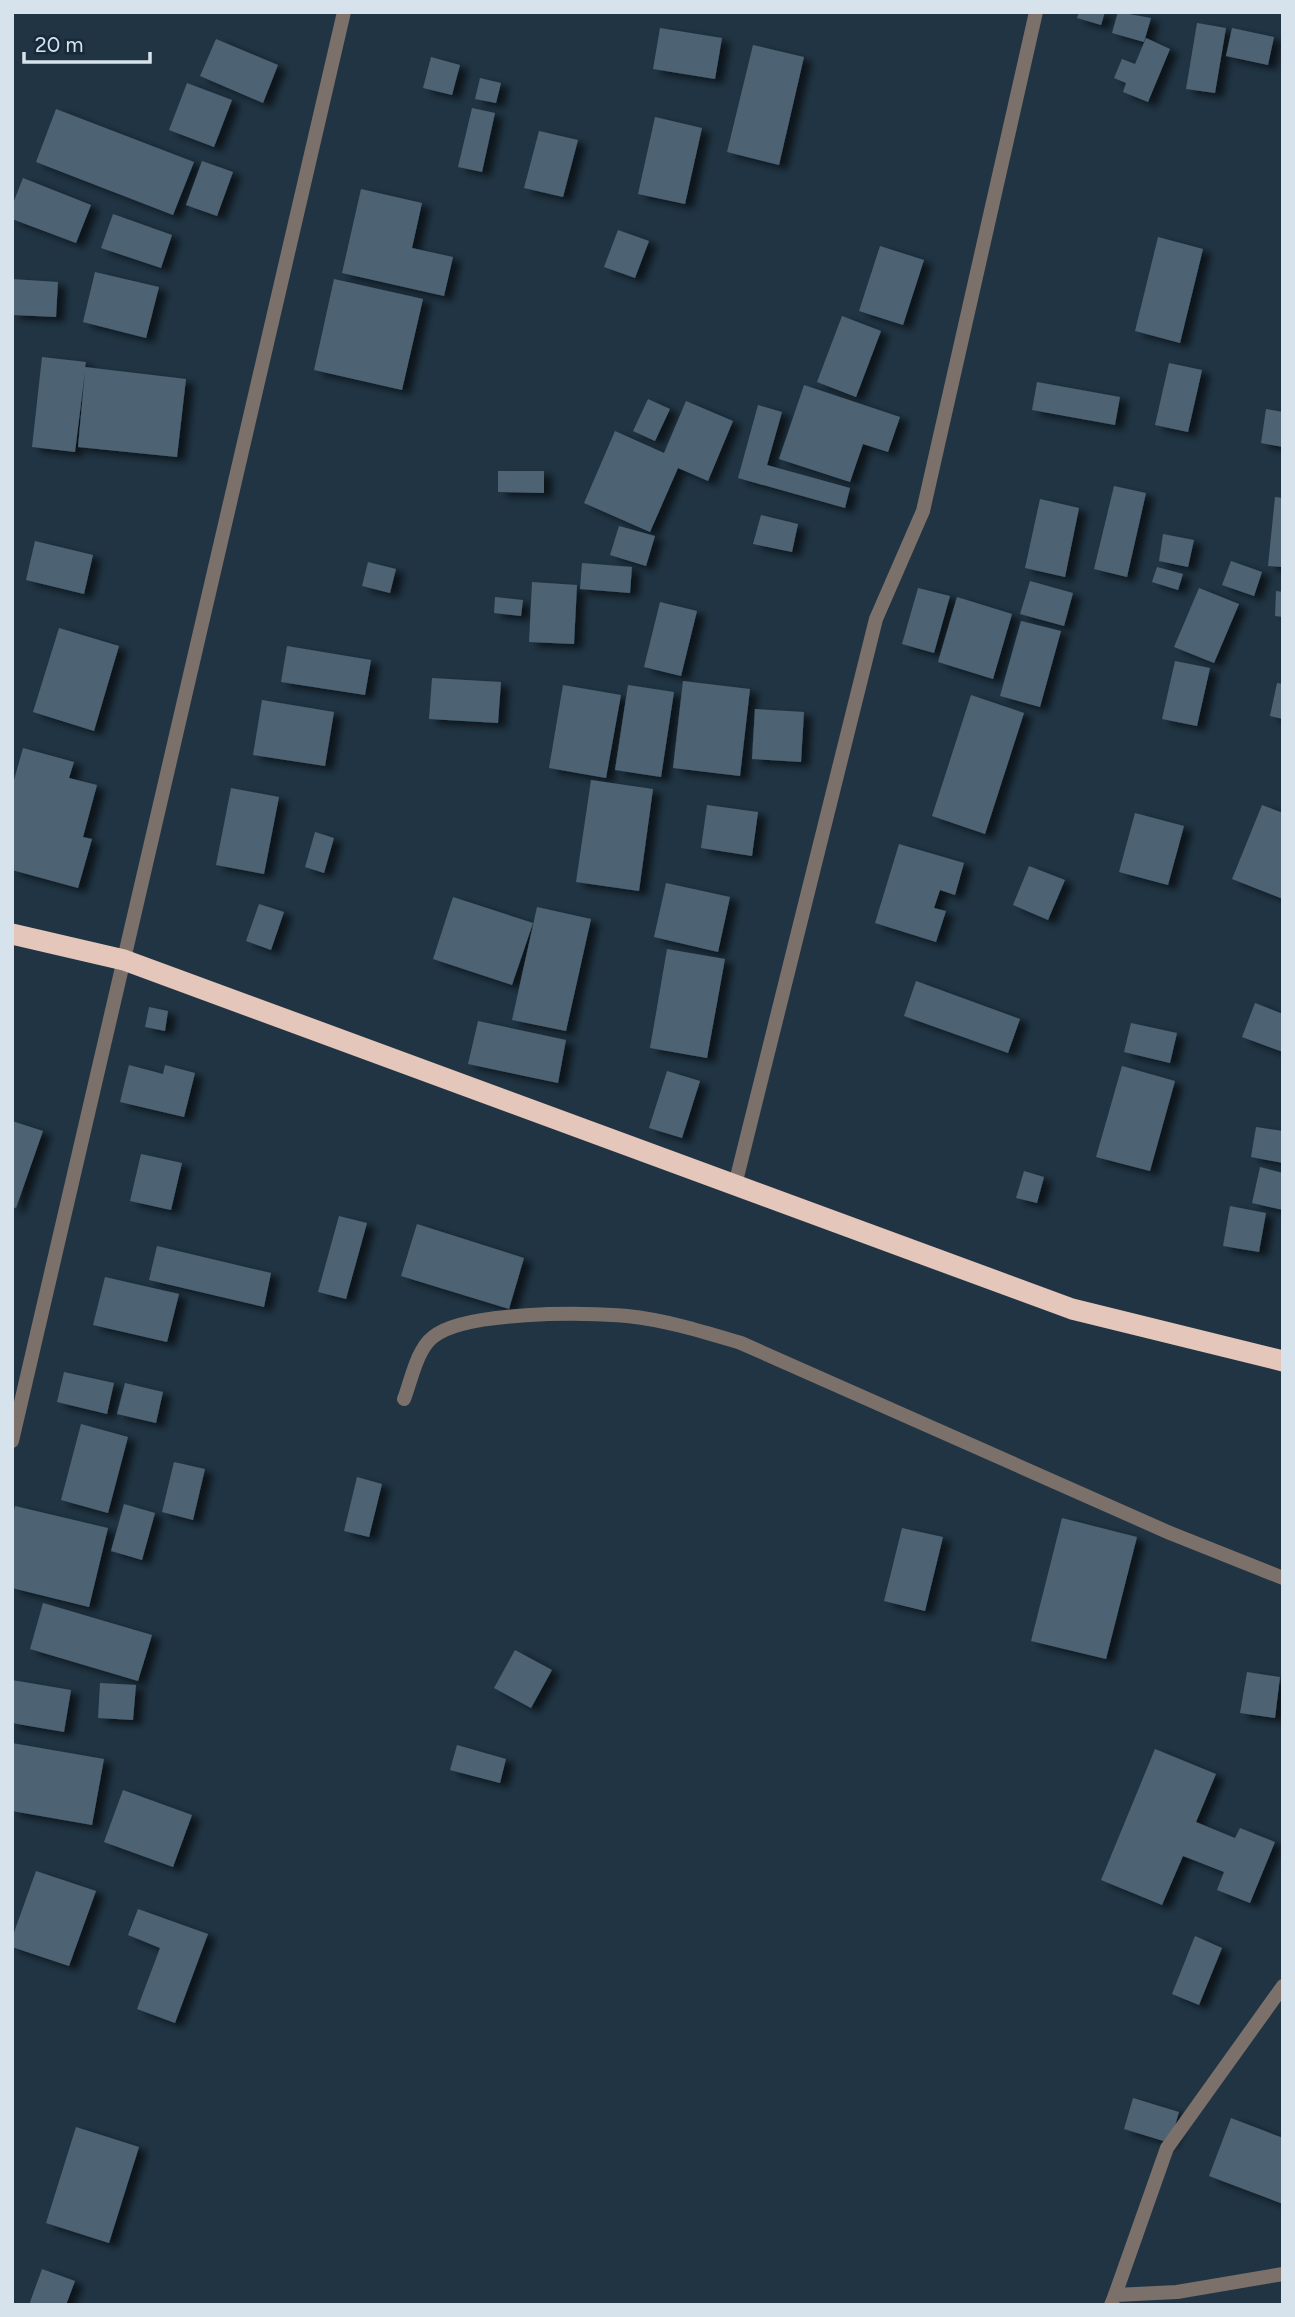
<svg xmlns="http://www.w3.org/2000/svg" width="1295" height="2317" font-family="Figtree,sans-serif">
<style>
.building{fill:#4d6273;filter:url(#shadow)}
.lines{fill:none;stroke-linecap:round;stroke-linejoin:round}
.lane{stroke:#7c706b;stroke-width:14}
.street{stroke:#7c706b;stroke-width:14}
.highway{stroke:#e4c6ba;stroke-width:21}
</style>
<defs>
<filter id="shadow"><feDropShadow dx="8" dy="4.5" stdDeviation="3.5" flood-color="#0009"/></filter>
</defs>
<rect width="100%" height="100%" fill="#203443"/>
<g class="building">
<path d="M1079 12H1105L1101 25 1077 18Z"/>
<path d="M1118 12 1151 18 1144 42 1112 33Z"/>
<path d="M1197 23 1226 28 1215 93 1186 89Z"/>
<path d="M660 28 722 38 715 79 653 69Z"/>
<path d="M1232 28 1274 37 1268 65 1226 56Z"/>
<path d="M1146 38 1170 49 1148 102 1123 92 1126 83 1114 78 1122 59 1135 64Z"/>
<path d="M216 39 278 65 263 103 200 76Z"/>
<path d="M753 45 804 57 779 165 727 152Z"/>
<path d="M431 57 460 65 452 95 423 88Z"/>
<path d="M480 78 501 83 496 103 475 99Z"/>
<path d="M187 83 232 100 214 147 169 130Z"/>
<path d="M472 108 495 113 482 172 458 167Z"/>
<path d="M56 109 194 162 173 215 36 162Z"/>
<path d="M655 117 702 128 685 204 638 194Z"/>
<path d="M539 131 578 140 563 197 524 188Z"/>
<path d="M202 161 233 172 217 216 186 205Z"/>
<path d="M23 178 91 205 76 243 12 219V206Z"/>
<path d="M361 189 422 203 412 248 453 257 444 296 342 273Z"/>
<path d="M113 214 172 235 161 268 101 248Z"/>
<path d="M618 230 649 241 635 278 604 267Z"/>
<path d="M1158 237 1203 249 1180 343 1135 331Z"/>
<path d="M880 246 924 260 903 325 859 311Z"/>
<path d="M95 272 159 287 146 338 83 322Z"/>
<path d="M12 279 58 282 56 317 12 315Z"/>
<path d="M334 279 423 299 402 390 314 370Z"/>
<path d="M842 316 881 331 856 397 817 382Z"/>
<path d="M42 357 86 362 85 367 186 379 177 457 78 447 85 371 75 452 32 447Z"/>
<path d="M1169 363 1202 370 1188 432 1155 425Z"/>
<path d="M1037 382 1120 397 1115 425 1032 410Z"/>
<path d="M804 385 900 417 888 452 863 444 850 482 779 459Z"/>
<path d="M648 399 670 409 655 441 633 431Z"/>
<path d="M686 401 733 421 708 481 678 468 650 532 584 503 615 431 664 453Z"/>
<path d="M758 405 782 412 767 465 850 488 845 508 738 478Z"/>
<path d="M1266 409 1283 412V447L1261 443Z"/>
<path d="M498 471H544V493L498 492Z"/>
<path d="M1114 486 1146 493 1127 577 1094 569Z"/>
<path d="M1275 497 1283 498V567L1268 566Z"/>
<path d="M1040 499 1079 508 1065 577 1025 568Z"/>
<path d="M761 515 798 524 792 552 753 544Z"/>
<path d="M619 526 655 536 646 566 610 555Z"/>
<path d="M1163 534 1194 540 1188 567 1159 561Z"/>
<path d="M35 541 93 555 84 594 26 580Z"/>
<path d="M1231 561 1262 572 1254 596 1222 585Z"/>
<path d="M368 562 396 569 390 593 362 586Z"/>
<path d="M582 563 632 567 630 593 580 589Z"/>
<path d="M1157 567 1183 574 1178 590 1152 582Z"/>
<path d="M1030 581 1073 593 1064 626 1020 614Z"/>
<path d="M532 582 577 585 574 644 529 642Z"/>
<path d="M918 588 950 596 934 653 902 644Z"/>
<path d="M1199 588 1239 604 1214 663 1174 647Z"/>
<path d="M1276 591 1283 592V617L1275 616Z"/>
<path d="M495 597 523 600 521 616 494 613Z"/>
<path d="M957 597 1012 614 993 679 938 662Z"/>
<path d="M660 602 697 611 681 676 644 667Z"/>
<path d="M1021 621 1061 631 1040 707 1000 696Z"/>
<path d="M59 628 119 646 94 731 33 712Z"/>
<path d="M287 646 371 660 365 695 281 682Z"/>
<path d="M1175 661 1210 668 1197 726 1162 719Z"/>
<path d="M432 678 501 682 498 723 429 719Z"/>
<path d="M683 681 750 689 740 776 673 768Z"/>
<path d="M1277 683 1283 684V719L1270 716Z"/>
<path d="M563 685 621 695 606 778 549 768Z"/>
<path d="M628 685 674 692 661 777 615 770Z"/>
<path d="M971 695 1024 713 985 834 932 816Z"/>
<path d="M262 700 334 712 325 766 253 755Z"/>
<path d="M755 709 804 712 801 762 752 759Z"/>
<path d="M23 748 74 762 69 778 97 785 83 837 92 839 78 888 12 870V787Z"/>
<path d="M591 780 653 789 639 891 576 882Z"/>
<path d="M231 788 279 797 264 874 216 865Z"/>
<path d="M707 805 758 812 752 856 701 848Z"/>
<path d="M1262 805 1283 813V899L1232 879Z"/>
<path d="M1135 813 1184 826 1168 885 1119 872Z"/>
<path d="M315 832 334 838 324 873 305 867Z"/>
<path d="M899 844 964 863 955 895 940 890 934 908 946 911 936 942 875 923Z"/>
<path d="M1029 866 1065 880 1048 920 1013 905Z"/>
<path d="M666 883 730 897 718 952 654 937Z"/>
<path d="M453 897 533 923 512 985 433 959Z"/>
<path d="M259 904 284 912 271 950 246 941Z"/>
<path d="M537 907 591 919 566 1031 512 1020Z"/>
<path d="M667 949 725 959 707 1058 650 1048Z"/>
<path d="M916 981 1020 1019 1008 1053 904 1016Z"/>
<path d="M1255 1003 1283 1014V1052L1242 1037Z"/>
<path d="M149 1007 168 1011 165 1031 145 1027Z"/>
<path d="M478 1021 566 1040 558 1083 468 1064Z"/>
<path d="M1131 1023 1177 1033 1170 1063 1124 1052Z"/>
<path d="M129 1065 163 1074 165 1065 195 1073 184 1117 120 1102Z"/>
<path d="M1122 1066 1175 1081 1150 1171 1096 1157Z"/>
<path d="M667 1071 700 1081 682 1138 649 1128Z"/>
<path d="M12 1121 43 1131 16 1208 12 1207Z"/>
<path d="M1256 1127 1283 1131V1163L1251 1157Z"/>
<path d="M141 1154 182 1163 171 1210 130 1201Z"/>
<path d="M1260 1167 1283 1173V1210L1252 1203Z"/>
<path d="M1024 1171 1044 1177 1037 1203 1016 1198Z"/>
<path d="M1230 1206 1266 1213 1259 1252 1223 1246Z"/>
<path d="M339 1216 367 1223 346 1299 318 1292Z"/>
<path d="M417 1224 524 1258 509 1309 401 1276Z"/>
<path d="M157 1246 271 1273 264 1307 149 1280Z"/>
<path d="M105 1277 179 1294 167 1342 93 1325Z"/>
<path d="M64 1372 114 1383 107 1414 57 1402Z"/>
<path d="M125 1383 163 1392 156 1423 117 1414Z"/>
<path d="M81 1424 128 1437 108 1513 61 1500Z"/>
<path d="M174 1462 205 1469 193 1520 162 1512Z"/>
<path d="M357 1477 382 1484 369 1537 344 1531Z"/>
<path d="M124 1504 155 1513 142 1560 111 1551Z"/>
<path d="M15 1506 108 1528 89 1607 12 1588V1518Z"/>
<path d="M1062 1518 1137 1537 1106 1659 1031 1641Z"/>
<path d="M902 1528 943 1537 925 1611 884 1601Z"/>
<path d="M43 1603 152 1635 138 1681 30 1649Z"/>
<path d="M515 1650 552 1670 531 1708 494 1688Z"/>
<path d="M1247 1672 1280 1677 1275 1718 1240 1713Z"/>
<path d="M12 1680 71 1690 64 1732 12 1723Z"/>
<path d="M100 1683 136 1685 133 1720 98 1718Z"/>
<path d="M12 1743 104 1759 92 1825 12 1811Z"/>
<path d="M457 1745 506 1759 500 1783 450 1770Z"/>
<path d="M1155 1749 1216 1774 1196 1822 1235 1838 1240 1828 1275 1842 1250 1903 1217 1890 1224 1872 1183 1856 1162 1905 1101 1880Z"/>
<path d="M123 1790 192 1815 173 1867 104 1842Z"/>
<path d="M36 1871 96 1891 69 1966 12 1947V1938Z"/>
<path d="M138 1909 208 1934 175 2023 137 2009 160 1948 128 1935Z"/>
<path d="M1195 1936 1222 1948 1199 2005 1172 1994Z"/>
<path d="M1133 2098 1179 2112 1170 2143 1124 2129Z"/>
<path d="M1231 2118 1283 2138V2204L1209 2176Z"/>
<path d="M76 2127 139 2147 109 2243 46 2223Z"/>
<path d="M42 2269 75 2281 66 2305H29Z"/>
</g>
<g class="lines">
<g class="lane">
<path d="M404 1399C411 1381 417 1349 433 1337 464 1311 585 1312 627 1316 666 1320 704 1332 741 1343L1170 1533 1283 1578"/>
<path d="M1115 2295 1167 2148 1283 1986"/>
<path d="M1111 2305 1115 2295 1177 2292 1283 2274"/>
</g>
<g class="street">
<path d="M735 1185 876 619 923 511 1036 12"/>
<path d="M12 1441 344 12"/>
</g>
<path class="highway" d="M12 934 124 960 1072 1309 1283 1361"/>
</g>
<rect width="1295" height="2317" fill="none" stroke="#d6e2ec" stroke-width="28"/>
<path d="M24 52v10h126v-10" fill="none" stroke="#d6e2ec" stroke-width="3.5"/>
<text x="35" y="52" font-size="21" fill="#d6e2ec" stroke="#172a39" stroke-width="5" paint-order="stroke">20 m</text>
</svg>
